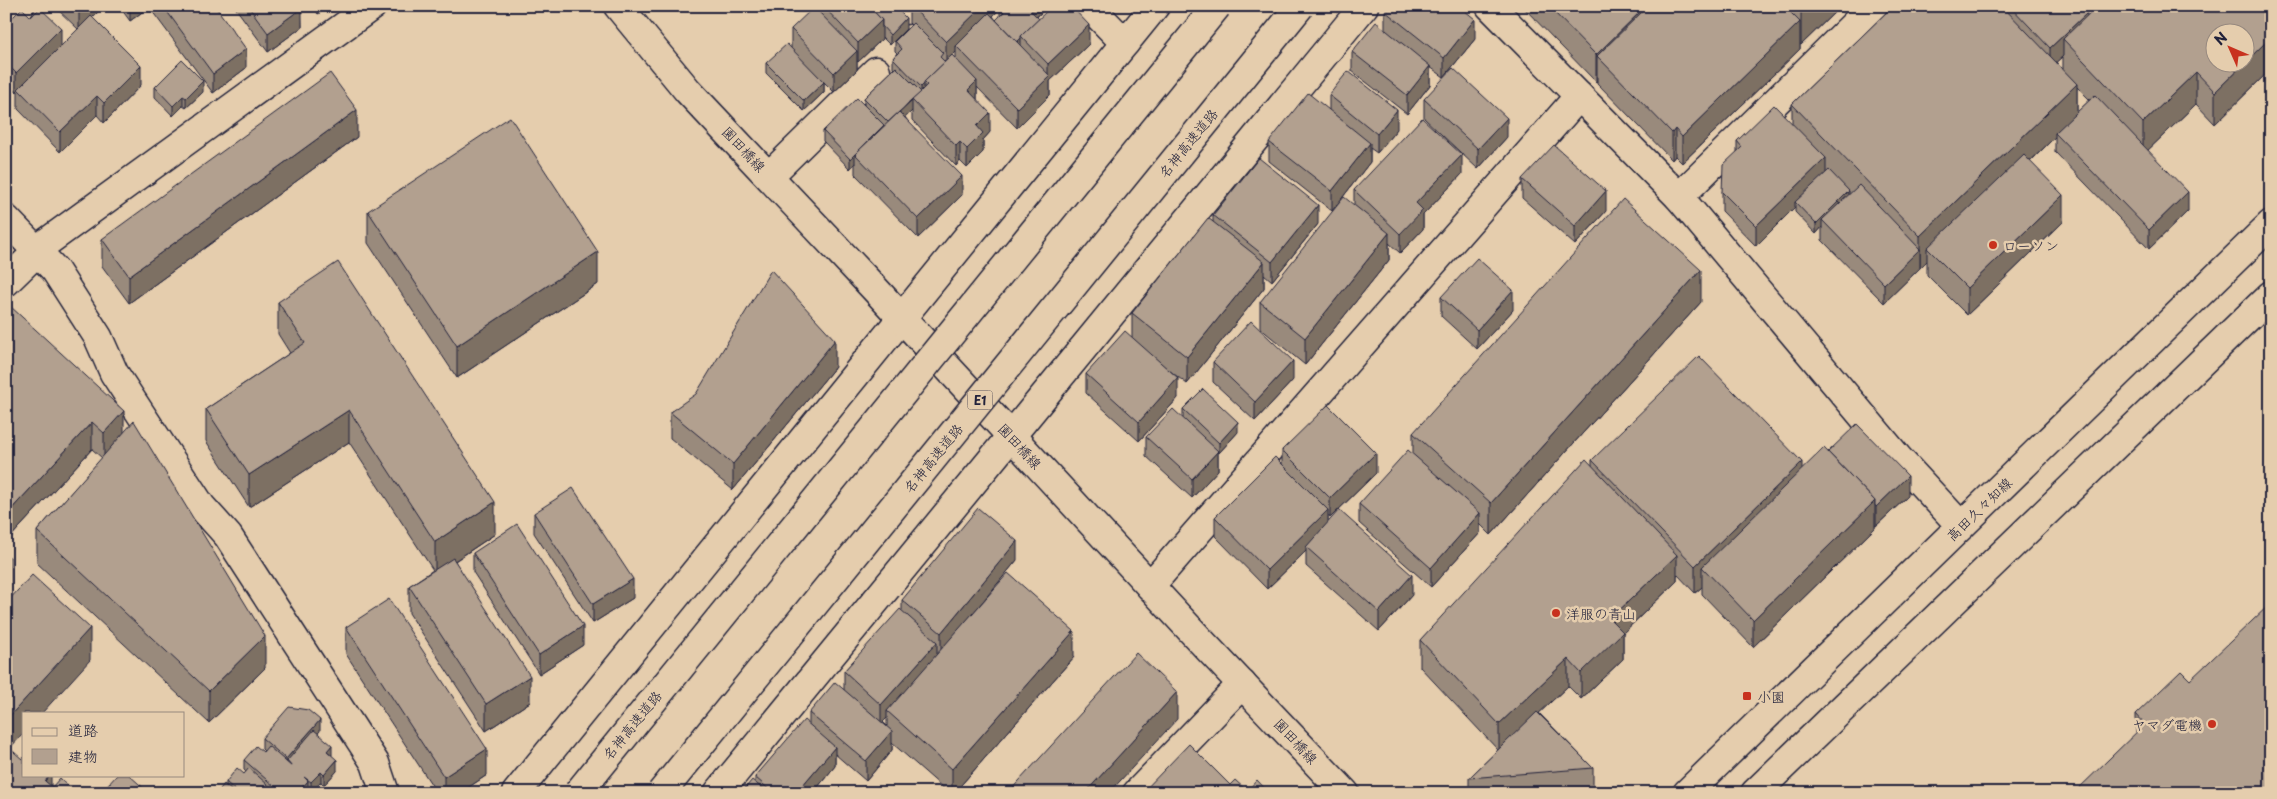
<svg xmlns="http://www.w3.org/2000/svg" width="2277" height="799" font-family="'Playpen Sans','Klee One',sans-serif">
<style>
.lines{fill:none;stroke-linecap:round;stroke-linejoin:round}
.minor-casing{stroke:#22223b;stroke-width:31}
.tertiary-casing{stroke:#22223b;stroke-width:31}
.secondary-casing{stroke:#22223b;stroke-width:31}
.minor{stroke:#e5cdad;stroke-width:28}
.tertiary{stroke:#e5cdad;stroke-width:28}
.secondary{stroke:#e5cdad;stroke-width:28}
.motorway-bridge-casing{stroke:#22223b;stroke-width:31;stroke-linecap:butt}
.motorway-bridge{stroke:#e5cdad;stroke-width:28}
.wall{fill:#998a7b;stroke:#22223b;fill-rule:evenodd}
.shaded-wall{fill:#7d7064;stroke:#22223b}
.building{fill:#b2a08f;stroke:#22223b;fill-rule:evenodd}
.poi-dot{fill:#c8321e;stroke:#e5cdad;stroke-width:2}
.labels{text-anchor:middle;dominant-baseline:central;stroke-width:5;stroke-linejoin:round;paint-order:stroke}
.shield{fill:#e5cdad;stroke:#5c555d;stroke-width:1}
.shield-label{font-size:12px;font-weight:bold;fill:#22223b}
.street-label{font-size:14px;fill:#22223b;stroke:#e5cdad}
.poi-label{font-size:14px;fill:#22223b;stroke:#e5cdad;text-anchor:start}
</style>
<rect width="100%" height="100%" fill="#e5cdad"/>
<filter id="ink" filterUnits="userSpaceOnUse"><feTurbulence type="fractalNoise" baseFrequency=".02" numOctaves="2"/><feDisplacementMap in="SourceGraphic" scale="10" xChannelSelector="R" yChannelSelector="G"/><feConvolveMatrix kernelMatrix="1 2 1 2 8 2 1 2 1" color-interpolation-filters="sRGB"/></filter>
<g filter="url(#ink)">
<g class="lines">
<g class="minor-casing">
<g id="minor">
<path d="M1089 6 1125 43"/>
<path d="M1490 6 1679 197 1898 458 1961 526"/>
<path d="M905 10 909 6"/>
<path d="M6 20 20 6"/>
<path d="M769 176 876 71"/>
<path d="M1679 197 1873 6"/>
<path d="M6 219 55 270 98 337 114 373 201 506 228 536 375 763 385 793"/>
<path d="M6 282 47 242 372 6"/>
<path d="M1150 586 1579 96"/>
<path d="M516 793 1155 6"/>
<path d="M718 793 1364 6"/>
<path d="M1137 793 1242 684"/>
</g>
</g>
<g class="tertiary-casing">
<path id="tertiary" d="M618 6 688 91 874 288 1201 641 1345 793"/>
</g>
<g class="secondary-casing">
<g id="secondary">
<path d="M1687 793 2271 224"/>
<path d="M1755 793 2271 295"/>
</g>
</g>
<use href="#minor" class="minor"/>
<use href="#tertiary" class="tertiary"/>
<use href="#secondary" class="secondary"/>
<g class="motorway-bridge-casing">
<g id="motorway-bridge">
<path d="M578 793 1217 6"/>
<path d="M661 793 1300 6"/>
</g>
</g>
<use href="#motorway-bridge" class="motorway-bridge"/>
</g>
<g class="wall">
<path d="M54 6H104L92 17 141 85 104 123 97 115 60 152 18 109V91L16 92 10 87V96L6 100V24L31 17 61 46 78 29Z"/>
<path d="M119 6H215L246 68 213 93 149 7 130 21Z"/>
<path d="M234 6H301L302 27 268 52Z"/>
<path d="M313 6H329L318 14Z"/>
<path d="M817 6H898L896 8 906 29 890 45 882 37V39L858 62 857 61V70L834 92 824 82V92L804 111 766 73V63L791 48V29L817 10Z"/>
<path d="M909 6H1048L1037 17 1039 19 1089 44 1050 81V95L1017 128 977 87V100L990 132 983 140V152L967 168 960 161 956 166 912 120V111L905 117 962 195 918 238 855 174V163L850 169 823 141V131L864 105V98L894 69 893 68V58L897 53 895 51V41L911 25 909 23ZM1000 9V16L996 20 993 16ZM956 52V59L952 55Z"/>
<path d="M1522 6H1841L1801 45 1800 44V49L1682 163 1675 156 1672 160 1597 83V81L1596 82Z"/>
<path d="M1893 6H2080L2087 16 2271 6V69L2215 124 2196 104 2148 150 2188 211 2149 249 2055 152V137L2030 162 2063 222 1967 315 1927 275V261L1884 303 1822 240V227L1816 234 1795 212V207L1756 246 1722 211V192L1737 152V141L1792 123V104ZM2063 56V69L2056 62ZM2077 87 2090 100 2077 112Z"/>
<path d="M1385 11 1475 39 1444 77 1430 67V85L1407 114 1352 71V52L1385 30Z"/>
<path d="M155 87 203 92 186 108 183 106 173 116 155 97Z"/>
<path d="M1329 95 1397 129 1377 153 1370 148V162L1332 211 1269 161V142L1329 110Z"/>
<path d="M1424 99 1507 137 1478 169 1424 118Z"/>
<path d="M357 137 129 303 102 266V239Z"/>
<path d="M1462 174 1423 215V229L1400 253 1389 243V260L1305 365 1260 328V302L1354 205V190Z"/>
<path d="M1522 179 1606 211 1575 245 1522 198Z"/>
<path d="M368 211 598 284 457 378 368 243Z"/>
<path d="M1213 215 1318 224 1272 281 1264 274V288L1187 384 1160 363 1178 398 1139 441 1086 393V374L1132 337V313L1213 222Z"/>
<path d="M1441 297 1513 310 1477 349 1441 316Z"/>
<path d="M278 302 495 534 455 561 530 702 486 731 409 613V586L433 570 349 442 249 507 206 441V409L290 353 278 334Z"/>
<path d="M1701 302 1491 535 1480 524V533L1431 587 1359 523V504L1413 454V433Z"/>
<path d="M6 310 124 432 265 668 209 723 37 563V531L102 458 92 449 6 542Z"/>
<path d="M1213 362 1293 380 1255 421 1213 382Z"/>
<path d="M835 367 733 490 670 438V412Z"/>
<path d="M1183 409 1238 432 1219 453 1218 452V470L1192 498 1146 456V437L1183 418Z"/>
<path d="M1282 450 1376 473 1330 518 1328 515V523L1412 595 1379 631 1306 566V551L1267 589 1215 536V517L1282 464Z"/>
<path d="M1828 452 1908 496 1876 526 1875 525V528L1753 647 1702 594V587L1695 593 1677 574V581L1623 633V659L1581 699 1568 686 1539 713 1593 768V787L1528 793H1469V778L1498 750 1420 667V640L1592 466V460L1802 470Z"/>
<path d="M534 513 633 598 593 623 534 533Z"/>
<path d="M473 553 583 645 539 674 473 572Z"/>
<path d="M1017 560 970 616 1074 657 954 793H949L892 743V750L866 781 835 754V766L813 793H741L755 782V777L809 725V713L844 690V671L902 610V600ZM887 718V726L883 722Z"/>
<path d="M346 627 487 775 460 793H437L346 654Z"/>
<path d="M2190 680 2136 732V714Z"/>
<path d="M320 731 318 733 332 756 337 771 324 785 321 782 311 792 308 790V791L306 793H217L226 786V782L244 774 246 772 244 770V760L263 752 264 751 262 749V738Z"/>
<path d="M107 786 149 793H100L107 792Z"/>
</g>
<g class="shaded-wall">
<path d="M84 6H104L79 31V11Z"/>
<path d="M130 6H149V7L130 21Z"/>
<path d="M318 6H329L318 14Z"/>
<path d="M983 6H1003L1000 8V9L959 49 956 46V52L946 62V42Z"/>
<path d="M1037 6H1048L1031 22V11Z"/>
<path d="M1646 6H1664L1597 56V81L1596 82V55Z"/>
<path d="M1807 6H1841L1801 45V13Z"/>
<path d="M302 8V27L268 52V33Z"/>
<path d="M2087 13V32L2063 39V56L2050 68V48Z"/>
<path d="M906 18V29L890 45V35Z"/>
<path d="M1475 19V39L1444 77V58Z"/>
<path d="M882 20V39L858 62V43Z"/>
<path d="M1800 22V49L1682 163V137Z"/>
<path d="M1089 25V44L1050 81V95L1017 128V108L1048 78V64Z"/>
<path d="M61 28V47L16 92V73Z"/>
<path d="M2271 37V69L2215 124V92Z"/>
<path d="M1021 38V48L1017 42Z"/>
<path d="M246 49V68L213 93V74Z"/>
<path d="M857 51V70L834 92V73Z"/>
<path d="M141 66V85L104 123V103Z"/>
<path d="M1430 66V85L1407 114V95Z"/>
<path d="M2196 72V104L2143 155V123Z"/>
<path d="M10 77V96L6 100V81Z"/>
<path d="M203 81V92L186 108V98Z"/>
<path d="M977 81V101L968 90Z"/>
<path d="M824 82V92L804 111V101Z"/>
<path d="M924 84V94L921 97V87Z"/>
<path d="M2077 84V116L2055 133V137L1934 255 1927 248V261L1920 268V236Z"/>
<path d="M97 96V115L60 152V132Z"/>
<path d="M183 96V106L173 116V106Z"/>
<path d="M912 101V111L889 133V123Z"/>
<path d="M357 110V137L129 303V276Z"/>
<path d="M1397 110V129L1377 153V134Z"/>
<path d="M990 113V132L983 140V152L967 168V149L977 126Z"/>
<path d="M1507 118V137L1478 169V149Z"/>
<path d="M884 125V136L855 154V163L850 169V159Z"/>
<path d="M1675 129V156L1672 160V133Z"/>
<path d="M960 142V161L956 166V146Z"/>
<path d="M1370 143V162L1332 211V191Z"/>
<path d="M1462 155V174L1423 215V229L1400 253V234L1416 203Z"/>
<path d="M1826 158V177L1795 202V207L1756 246V226Z"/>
<path d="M962 176V195L918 238V219Z"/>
<path d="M1606 191V211L1575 245V226Z"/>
<path d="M1849 191V201L1822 220V227L1816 234V224Z"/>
<path d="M2188 192V211L2149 249V230Z"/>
<path d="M2063 195V222L1967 315V288Z"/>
<path d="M1318 205V224L1272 281V262Z"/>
<path d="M1389 233V260L1305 365V338Z"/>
<path d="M1920 249V268L1884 303V284Z"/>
<path d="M598 252V284L457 378V346Z"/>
<path d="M1264 262V288L1187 384V357Z"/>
<path d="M1701 270V302L1491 535V503Z"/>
<path d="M1513 290V310L1477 349V330Z"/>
<path d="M835 340V367L733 490V464Z"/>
<path d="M1293 361V380L1255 421V402Z"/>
<path d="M1178 378V398L1139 441V422Z"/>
<path d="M349 410V442L249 507V475Z"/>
<path d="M124 411V438L104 459V433Z"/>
<path d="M92 422V449L6 542V515Z"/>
<path d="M1238 422V432L1219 453V443Z"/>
<path d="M1218 451V470L1192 498V479Z"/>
<path d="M1376 453V473L1330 518V498Z"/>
<path d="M1802 462V489L1702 567V587L1695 593V566Z"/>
<path d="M1908 476V496L1876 526V507Z"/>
<path d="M1875 501V528L1753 647V620Z"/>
<path d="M495 502V534L435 574V542Z"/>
<path d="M1328 510V529L1306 547V551L1267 589V570Z"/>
<path d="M1480 513V533L1431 587V568Z"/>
<path d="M1017 541V560L941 652V633Z"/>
<path d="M1677 555V581L1623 633V659L1581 699V673L1610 619Z"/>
<path d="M10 557V584L6 588V561Z"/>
<path d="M1412 575V595L1379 631V612Z"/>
<path d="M633 579V598L593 623V604Z"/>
<path d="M583 626V645L539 674V655Z"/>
<path d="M90 628V660L42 713H24V733L6 752V720Z"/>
<path d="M1074 631V657L954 793H952V769Z"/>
<path d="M265 636V668L209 723V691Z"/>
<path d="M937 642V661L887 711V718L881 724V705Z"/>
<path d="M1568 659V686L1499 751V724Z"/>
<path d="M530 676V702L486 731V704Z"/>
<path d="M1177 692V719L1109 793H1085Z"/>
<path d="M320 720V731L290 765 287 761V768L286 769V759Z"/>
<path d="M892 731V750L866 781V761Z"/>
<path d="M332 745V755L327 751Z"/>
<path d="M835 747V766L813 793H796Z"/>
<path d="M487 749V775L460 793H444V777Z"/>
<path d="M337 760V771L324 785V775Z"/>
<path d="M321 772V782L311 792V782Z"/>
<path d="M50 775H51V793L45 781Z"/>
<path d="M308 781V791L306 793H297Z"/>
</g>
<g class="building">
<path d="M74 6H84L79 11Z"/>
<path d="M163 6H215L246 49 213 74Z"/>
<path d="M248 6H301L302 8 268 33Z"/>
<path d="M823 6H869L882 20 858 43Z"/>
<path d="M869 6H894L906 18 890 35 882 26V20Z"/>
<path d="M911 6H983L946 42Z"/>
<path d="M1001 6H1037L1031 11 1039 19 1021 36V38L1017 42 996 20 1004 12 1000 8Z"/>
<path d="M1052 6H1071L1089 25 1048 64 1021 36Z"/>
<path d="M1389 6H1459L1475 19 1444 58 1385 11Z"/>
<path d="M1548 6H1646L1596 55Z"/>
<path d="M1648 6H1784L1800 22 1682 137 1675 129 1672 133 1597 56Z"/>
<path d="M1795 6H1807L1801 13Z"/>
<path d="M1893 6H2002L2077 84 1920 236 1792 104Z"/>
<path d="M2010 6H2080L2087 13 2050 48Z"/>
<path d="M2097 6H2271V37L2215 92 2196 72 2143 123 2063 39ZM2214 32H2244V62H2214Z"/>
<path d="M814 7 857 51 834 73 791 29Z"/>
<path d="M22 8 31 17 40 8 61 28 16 73 6 63V24Z"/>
<path d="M989 13 1050 76 1017 108 956 46Z"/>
<path d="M91 16 141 66 104 103 97 96 60 132 18 89Z"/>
<path d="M1376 22 1430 66 1407 95 1352 52Z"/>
<path d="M913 23 943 53 940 57 945 62 924 82V84L921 87 893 58 902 49 895 41Z"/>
<path d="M787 44 824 82 804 101 766 63Z"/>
<path d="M952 55 977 81 968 90 990 113 977 126 983 133 967 149 960 142 956 146 912 100 927 85 924 82Z"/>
<path d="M182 60 203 81 186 98 183 96 173 106 155 87Z"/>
<path d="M896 67 921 92 888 122 864 98Z"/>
<path d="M1453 68 1507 118 1478 149 1424 99Z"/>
<path d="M1348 71 1397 110 1377 134 1329 95Z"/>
<path d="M6 73 10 77 6 81Z"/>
<path d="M330 73 357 110 129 276 102 239Z"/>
<path d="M1308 93 1370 143 1332 191 1269 142Z"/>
<path d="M2095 95 2188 192 2149 230 2055 133Z"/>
<path d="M857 98 884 125 850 159 823 131Z"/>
<path d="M1774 105 1826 158 1756 226 1722 192 1723 165 1742 147 1737 141Z"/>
<path d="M899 112 962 176 918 219 855 154Z"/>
<path d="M510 117 598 252 457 346 368 211Z"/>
<path d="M1422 118 1462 155 1416 203 1423 210 1400 234 1354 190Z"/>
<path d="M1554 145 1606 191 1575 226 1522 179Z"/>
<path d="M2024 155 2063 195 1967 288 1927 248Z"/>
<path d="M1259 158 1318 205 1272 262 1213 215Z"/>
<path d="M1829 170 1849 191 1816 224 1795 202Z"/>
<path d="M1859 185 1920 249 1884 284 1822 220Z"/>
<path d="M1344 197 1389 233 1305 338 1260 302Z"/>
<path d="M1623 199 1701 270 1491 503 1413 433Z"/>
<path d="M1208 218 1264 262 1187 357 1132 313Z"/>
<path d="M1477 258 1513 290 1477 330 1441 297Z"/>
<path d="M338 262 495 502 435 542 349 410 249 475 206 409 305 343 278 302Z"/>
<path d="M771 270 835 340 733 464 670 412 696 394Z"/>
<path d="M10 306 124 411 104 433 92 422 6 515V310Z"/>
<path d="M1251 321 1293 361 1255 402 1213 362Z"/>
<path d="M1125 331 1178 378 1139 422 1086 374Z"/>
<path d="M1699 356 1802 462 1695 566 1592 460Z"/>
<path d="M1203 389 1238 422 1219 443 1183 409Z"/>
<path d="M1328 405 1376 453 1330 498 1282 450Z"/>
<path d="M1173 409 1218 451 1192 479 1146 437Z"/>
<path d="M134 421 265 636 209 691 37 531Z"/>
<path d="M1857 424 1908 476 1876 507 1875 505V501L1828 452Z"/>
<path d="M1824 448 1875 501 1753 620 1702 567Z"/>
<path d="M1408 450 1480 513 1431 568 1359 504Z"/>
<path d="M1275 457 1328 510 1267 570 1215 517Z"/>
<path d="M1586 459 1677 555 1610 619 1623 632 1581 673 1568 659 1499 724 1420 640Z"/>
<path d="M573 488 633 579 593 604 534 513Z"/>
<path d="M978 508 1017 541 941 633 902 600Z"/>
<path d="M1339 510 1412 575 1379 612 1306 547Z"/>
<path d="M517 524 583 626 539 655 473 553Z"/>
<path d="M6 554 10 557 6 561Z"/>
<path d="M453 558 530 676 486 704 409 586Z"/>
<path d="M1008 573 1074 631 952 769 887 711Z"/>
<path d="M32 575 90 628 6 720V603Z"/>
<path d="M389 599 487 749 444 777 346 627Z"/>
<path d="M2271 603V793H2074L2145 724 2136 714 2181 671 2190 680Z"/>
<path d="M900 609 937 642 881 705 844 671Z"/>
<path d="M1136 653 1177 692 1085 793H1008Z"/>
<path d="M835 682 892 731 866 761 809 713Z"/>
<path d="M289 707 308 710 320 720 286 759 262 738Z"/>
<path d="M1537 712 1593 768 1469 778Z"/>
<path d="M804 720 835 747 796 793H773L755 777Z"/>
<path d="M314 730 332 745 327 751 337 760 324 775 321 772 311 782 304 777 308 781 297 793H282L244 760 256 746 263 752 268 746 292 767 287 761Z"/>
<path d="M1189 744 1230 785 1235 780 1247 791 1257 780 1269 793H1142Z"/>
<path d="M6 745 22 759 24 757V775H50L45 781 52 787 60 778 76 793H6Z"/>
<path d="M237 768 244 774 249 768 277 793H238L226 782Z"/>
<path d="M117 775H129L149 793H115L107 786Z"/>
<path d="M752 780 768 793H741Z"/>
<path d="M224 784 234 793H217Z"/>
<path d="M104 788 109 793H100Z"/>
</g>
</g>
<g class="poi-dot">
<circle cx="1993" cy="245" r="5"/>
<circle cx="1556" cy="613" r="5"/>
<rect x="1742" y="691" width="10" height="10" rx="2.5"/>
<circle cx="2212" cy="724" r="5"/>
</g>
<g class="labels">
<rect class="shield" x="967.5" y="390.5" width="25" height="19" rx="4"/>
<g class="shield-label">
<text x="980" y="400">E1</text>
</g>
<g class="street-label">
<text transform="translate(1188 143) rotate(-51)">名神高速道路</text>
<text transform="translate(744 149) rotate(47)">園田橋線</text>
<text transform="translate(1020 446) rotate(47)">園田橋線</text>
<text transform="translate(933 458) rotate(-51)">名神高速道路</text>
<text transform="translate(1979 509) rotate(-44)">高田久々知線</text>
<text transform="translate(632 725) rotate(-51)">名神高速道路</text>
<text transform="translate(1296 741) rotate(47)">園田橋線</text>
</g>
<g class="poi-label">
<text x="2003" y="245">ローソン</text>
<text x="1566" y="613">洋服の青山</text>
<text x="1757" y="696">小園</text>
<text x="2202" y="724" text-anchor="end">ヤマダ電機</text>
</g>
</g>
<rect width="2277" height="799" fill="none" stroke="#e5cdad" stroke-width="25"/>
<rect x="12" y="12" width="2252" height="774" fill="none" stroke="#22223b" stroke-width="2" filter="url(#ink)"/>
<rect x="22" y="712" width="162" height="65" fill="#e5cdad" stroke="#97897f"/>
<rect x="32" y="728" width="25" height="8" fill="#e5cdad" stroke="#97897f"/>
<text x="68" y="736" font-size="15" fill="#22223b">道路</text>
<rect x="32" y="749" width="25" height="15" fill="#b2a08f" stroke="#97897f"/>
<text x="68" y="762" font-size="15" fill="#22223b">建物</text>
<g transform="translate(2230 48) rotate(315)"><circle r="24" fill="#e5cdad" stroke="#97897f"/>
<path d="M0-4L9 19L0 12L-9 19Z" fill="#c8321e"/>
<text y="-8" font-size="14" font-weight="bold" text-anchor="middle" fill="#22223b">N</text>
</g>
</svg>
